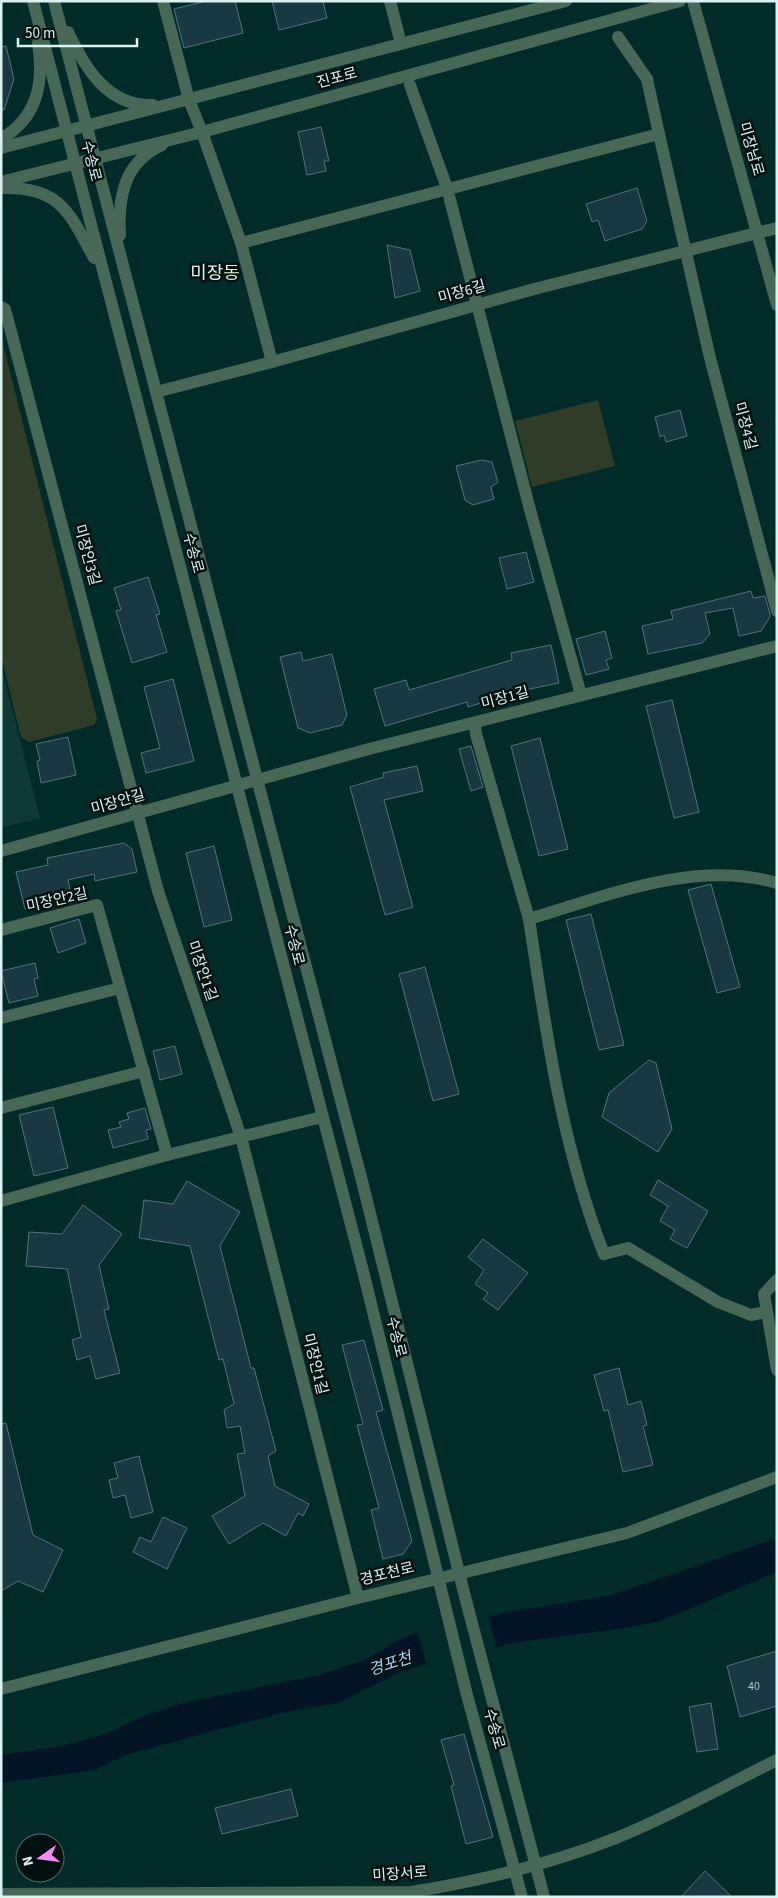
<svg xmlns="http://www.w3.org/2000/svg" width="778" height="1898" font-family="'Source Sans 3','Noto Sans KR',sans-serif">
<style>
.built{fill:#0e3937}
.green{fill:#2f3c28}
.water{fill:#031525}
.pier{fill:#002b29}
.building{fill:#183942;stroke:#4e747f}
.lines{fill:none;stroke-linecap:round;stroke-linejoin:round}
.pedestrian{stroke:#476757;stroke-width:12}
.minor{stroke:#476757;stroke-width:12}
.tertiary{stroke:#476757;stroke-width:12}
.labels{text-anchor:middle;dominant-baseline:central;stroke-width:5;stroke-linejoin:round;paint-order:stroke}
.number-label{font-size:12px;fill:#abc4c4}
.street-label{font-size:15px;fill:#dcf2f0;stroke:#02100f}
.water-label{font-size:16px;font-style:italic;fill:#a5d1f8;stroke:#02100f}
.quarter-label{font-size:18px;fill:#dcf2f0;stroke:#02100f}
</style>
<rect width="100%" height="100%" fill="#002b29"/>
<path class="built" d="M1 665 40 818 1 828Z"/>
<g class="green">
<path d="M1 336 97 719 94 725 29 742 21 737 1 656Z"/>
<path d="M598 400 615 466 532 487 515 421Z"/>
</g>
<path class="water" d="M777 1538V1572L660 1621 625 1628 518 1642 430 1663 400 1672 338 1703 300 1709 235 1725 129 1754 94 1770 1 1783V1755L62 1746 105 1734 146 1715 187 1702 319 1675 362 1661 407 1636 503 1613 612 1595Z"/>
<path class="pier" d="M488 1614 497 1650 427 1667 418 1631Z"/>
<g class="building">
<path d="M206 1H235L243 33 184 48 174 9Z"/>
<path d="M272 1H323L327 18 279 30Z"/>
<path d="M6 46 14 79 4 110H1V47Z"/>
<path d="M321 127 329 161H324L326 171 307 175 298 132Z"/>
<path d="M637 188 647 221 642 229 605 241 598 220 592 222 586 204Z"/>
<path d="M387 245 410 250 420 291 395 298Z"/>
<path d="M680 410 687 436 666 442 664 435 660 437 655 417Z"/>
<path d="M482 460 492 462 498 482 491 487 494 499 473 505 465 500 456 466Z"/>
<path d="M526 552 534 582 507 589 499 558Z"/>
<path d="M148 577 160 614 156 615 167 652 132 663 116 611 121 610 114 588Z"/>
<path d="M751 591 753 598 765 596 770 614V617L761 631 739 636 733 608 705 613 710 634 702 643 648 654 642 626 673 619 671 611Z"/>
<path d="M605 631 612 658 606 660 609 669 586 675 576 639Z"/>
<path d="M551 645 559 683 515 692 468 707 467 702 385 726 374 689 406 680 409 690 512 660 511 653Z"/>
<path d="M301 652 303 661 332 654 347 715 342 725 310 733 298 728 280 657Z"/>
<path d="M173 679 194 761 146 773 141 753 160 748 144 687Z"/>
<path d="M672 700 699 812 674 818 646 706Z"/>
<path d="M68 737 76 775 41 783 37 761 40 760 36 744Z"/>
<path d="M540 738 568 849 539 856 511 746Z"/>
<path d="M471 746 483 787 471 791 459 749Z"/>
<path d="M417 766 423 791 384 800 413 907 385 915 350 787 384 777 383 773Z"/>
<path d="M124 843 132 849 137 872 95 881 94 874 68 880 71 894 52 898 53 902 25 909 16 872 48 865 47 858Z"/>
<path d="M214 846 232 920 204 927 186 853Z"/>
<path d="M711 884 740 987 717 993 688 890Z"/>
<path d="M591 914 624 1045 599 1050 566 920Z"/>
<path d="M79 919 86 943 58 953 50 928Z"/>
<path d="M35 963 38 978 34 979 38 996 9 1003 1 971Z"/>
<path d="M425 967 459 1094 433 1101 399 974Z"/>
<path d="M175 1046 182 1074 160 1080 153 1051Z"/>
<path d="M649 1060 656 1063 672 1129 658 1152 602 1117 609 1093Z"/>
<path d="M53 1107 68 1168 34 1176 19 1115Z"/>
<path d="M145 1108 151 1129 146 1130 148 1139 113 1148 108 1130 121 1127 119 1122 129 1119 127 1113Z"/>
<path d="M658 1180 708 1211 687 1248 670 1239 675 1230 660 1221 668 1206 650 1195Z"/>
<path d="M187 1181 240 1212 220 1246 251 1368H254L276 1451 268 1456 275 1486 309 1504 303 1516 298 1513 286 1536 263 1523 229 1544 212 1516 245 1496 237 1454 245 1453 240 1426 227 1428 224 1410 234 1404 223 1359 219 1360 190 1246 139 1238 144 1200 173 1204Z"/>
<path d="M83 1205 122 1234 99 1265 109 1309 104 1310 120 1373 96 1379 90 1356 77 1360 72 1340 81 1337 67 1269 26 1266 29 1232 62 1234Z"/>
<path d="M483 1239 528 1273 498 1310 483 1299 488 1293 475 1284 484 1270 468 1257Z"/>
<path d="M364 1340 383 1410 376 1412 412 1541 403 1554 383 1559 371 1510 379 1508 357 1425 363 1424 342 1345Z"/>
<path d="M619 1368 628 1405 641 1401 647 1425 643 1426 653 1465 623 1472 608 1410 604 1411 594 1375Z"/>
<path d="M6 1423 33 1535 63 1550 43 1592 18 1581 1 1591V1424Z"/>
<path d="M139 1456 153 1512 131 1518 125 1495 113 1498 109 1480 118 1478 114 1463Z"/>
<path d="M163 1517 187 1528 167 1569 133 1552 140 1537 151 1542Z"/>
<path d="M777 1651V1706L740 1717 727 1666Z"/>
<path d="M711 1703 718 1749 697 1752 689 1707Z"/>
<path d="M464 1734 493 1837 466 1844 451 1786 454 1785 441 1740Z"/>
<path d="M291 1789 298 1816 222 1834 215 1808Z"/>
<path d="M705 1871 732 1897H681Z"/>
</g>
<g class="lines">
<g class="pedestrian">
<path d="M163 1 189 100 202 132 241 243"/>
<path d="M390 1 399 36"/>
<path d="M618 37 647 79"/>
<path d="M410 85 447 188 529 506 581 695"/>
</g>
<g class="minor">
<path d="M647 79 659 134"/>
<path d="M1 307 5 309 158 891 241 1137 358 1598"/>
<path d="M272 362 241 243 659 134 710 358 777 611"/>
<path d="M156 392 272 362 538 288 777 228"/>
<path d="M475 723 476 734 529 919C607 896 695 859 777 883"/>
<path d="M529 919C546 1032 562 1147 604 1254L628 1248 718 1302 751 1315 766 1312"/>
<path d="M1 930 97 905 167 1155"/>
<path d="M1 1018 120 988"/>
<path d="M1 1108 144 1071"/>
<path d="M1 1201 167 1155 322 1117"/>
<path d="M777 1280 764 1294 777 1370"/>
</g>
<g class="tertiary">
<path d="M33 1 363 1271 467 1695 522 1897"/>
<path d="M54 1 363 1185 463 1589 544 1897"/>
<path d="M693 1 777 305"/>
<path d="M68 32C85 68 108 107 153 105"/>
<path d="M1 139C38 117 44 83 38 43"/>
<path d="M1 148 566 1"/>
<path d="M1 182 202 132 680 1"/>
<path d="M1 188C60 186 69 212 94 258"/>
<path d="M120 235C118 197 124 162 162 145"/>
<path d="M1 851 369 749 777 646"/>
<path d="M1 1689 358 1598 627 1533 777 1477"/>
<path d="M1 1894 411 1892C479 1881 551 1864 616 1838 671 1816 724 1786 777 1760"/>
</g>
</g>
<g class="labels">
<g class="number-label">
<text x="754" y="1686">40</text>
</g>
<g class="street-label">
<text transform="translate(337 78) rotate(-15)">진포로</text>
<text transform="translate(751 149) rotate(74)">미장남로</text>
<text transform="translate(91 161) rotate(76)">수송로</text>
<text transform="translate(462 292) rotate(-16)">미장6길</text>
<text transform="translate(745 426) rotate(75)">미장4길</text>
<text transform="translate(193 553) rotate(75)">수송로</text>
<text transform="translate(87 555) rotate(75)">미장안3길</text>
<text transform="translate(505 698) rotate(-15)">미장1길</text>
<text transform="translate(118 802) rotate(-16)">미장안길</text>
<text transform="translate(57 900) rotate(-13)">미장안2길</text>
<text transform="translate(294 945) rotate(76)">수송로</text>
<text transform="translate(202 971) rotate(71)">미장안1길</text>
<text transform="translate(396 1337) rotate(76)">수송로</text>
<text transform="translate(315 1364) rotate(76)">미장안1길</text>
<text transform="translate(387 1574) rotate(-14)">경포천로</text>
<text transform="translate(494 1729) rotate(74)">수송로</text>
<text transform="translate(400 1874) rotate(-4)">미장서로</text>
</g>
<g class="water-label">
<text transform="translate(390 1664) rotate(-18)">경포천</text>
</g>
<g class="quarter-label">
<text x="215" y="273">미장동</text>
</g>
</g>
<rect width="778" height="1898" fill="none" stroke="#dcf2f0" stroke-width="5"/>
<g transform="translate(40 1858) rotate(256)"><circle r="24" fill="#02100f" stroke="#596a69"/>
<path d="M0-4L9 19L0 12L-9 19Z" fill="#f589ee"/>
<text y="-8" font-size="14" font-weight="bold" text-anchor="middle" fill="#dcf2f0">N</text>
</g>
<path d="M18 38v8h119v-8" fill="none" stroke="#dcf2f0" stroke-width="2.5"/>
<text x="25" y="38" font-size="15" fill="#dcf2f0" stroke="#02100f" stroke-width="4" paint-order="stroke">50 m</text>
</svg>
